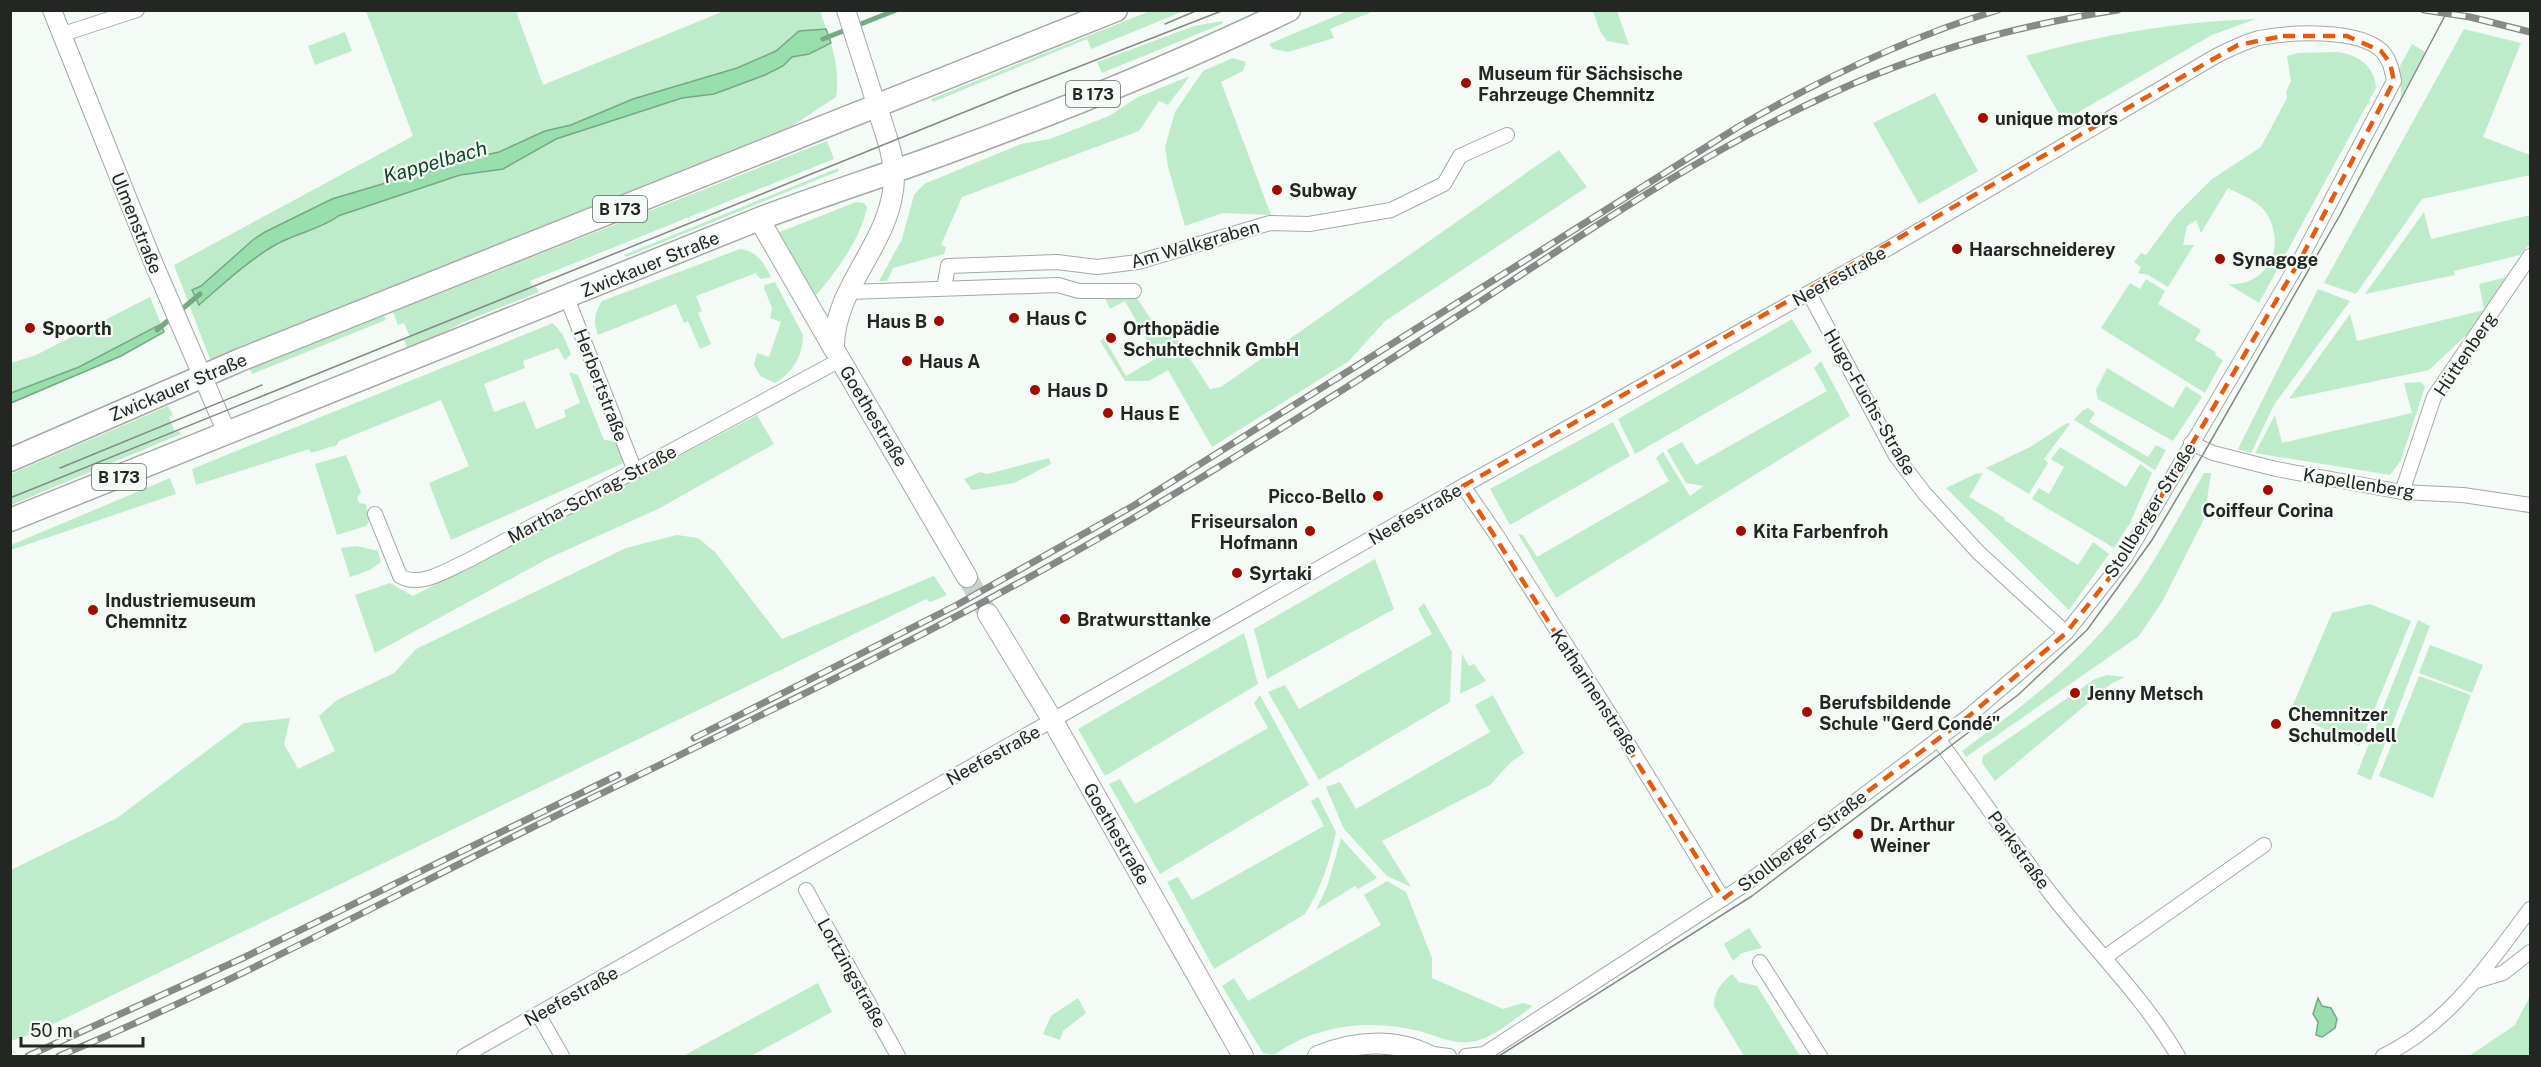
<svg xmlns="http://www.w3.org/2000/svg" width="2541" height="1067" font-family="'Public Sans',sans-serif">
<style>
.green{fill:#beeccb}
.water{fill:#99dfae;stroke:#76a885;stroke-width:1.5}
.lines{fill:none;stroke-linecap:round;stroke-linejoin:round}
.stream{stroke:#76a885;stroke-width:5}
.secondary-tunnel{stroke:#cad0cc;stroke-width:20;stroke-dasharray:20 10;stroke-linecap:butt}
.minor-casing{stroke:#a4a9a5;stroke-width:16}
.tertiary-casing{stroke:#a4a9a5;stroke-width:20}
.secondary-casing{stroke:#a4a9a5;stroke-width:22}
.primary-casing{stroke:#a4a9a5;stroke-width:25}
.minor{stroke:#fff;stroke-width:14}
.tertiary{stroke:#fff;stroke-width:18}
.secondary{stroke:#fff;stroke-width:20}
.primary{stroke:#fff;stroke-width:22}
.tram{stroke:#868a87;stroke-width:1.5}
.rail-casing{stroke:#868a87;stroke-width:7}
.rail{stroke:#f4faf6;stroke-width:4.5;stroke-dasharray:14;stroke-linecap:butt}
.marked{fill:none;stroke:#e8590c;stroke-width:4.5;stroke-dasharray:12 8;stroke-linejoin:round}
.poi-dot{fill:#a20c00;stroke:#f4faf6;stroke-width:2}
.labels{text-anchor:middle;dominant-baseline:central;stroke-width:4.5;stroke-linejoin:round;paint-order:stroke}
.shield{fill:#f4faf6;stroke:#626663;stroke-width:1.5}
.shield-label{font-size:16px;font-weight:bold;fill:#242624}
.poi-label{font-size:18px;font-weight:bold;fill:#242624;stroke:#f4faf6;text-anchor:start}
.street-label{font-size:18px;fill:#242624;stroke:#f4faf6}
.water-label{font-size:20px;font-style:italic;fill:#114627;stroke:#f4faf6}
</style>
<rect width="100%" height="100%" fill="#f4faf6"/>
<g class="green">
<path d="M1350 10 1374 11 1330 29 1334 38 1288 52 1273 49 1269 44Z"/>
<path d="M366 11H516L543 85 724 11H820C830 40 841 66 836 97L792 126 210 359 174 265 413 136Z"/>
<path d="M1150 11H1184L1091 49 1087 39 933 102 931 99Z"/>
<path d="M1593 11H1617L1629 45 1607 41 1600 31Z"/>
<path d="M2256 19 2212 35 2063 121 2026 56C2104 34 2175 22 2256 19Z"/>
<path d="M1223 21 1222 24 1102 73 1097 62 1194 26Z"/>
<path d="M2464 29 2521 43 2483 137 2530 155V175L2422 199 2356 294 2324 283Z"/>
<path d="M345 32 352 51 315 65 308 46Z"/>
<path d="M2412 44 2425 52 2401 97 2400 66Z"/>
<path d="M2338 52C2358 55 2375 66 2376 88L2259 303 2228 284C2270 287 2288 242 2264 210 2256 200 2239 194 2228 188L2201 233 2196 220 2187 226 2183 245H2194L2168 287 2148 275 2138 273 2141 267 2134 262 2141 253 2146 255 2175 216 2212 179 2261 147 2287 98 2286 92 2291 81 2287 56 2298 53Z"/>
<path d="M1233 58 1246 62 1243 71 1221 82 1271 215 1223 213 1185 226 1168 167 1165 147 1175 112 1203 71Z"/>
<path d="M1190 76 1168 105 1159 101 1139 131 962 197 941 245 946 247 944 254 893 268 887 281H879L902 239 914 195 924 184 1021 144 1050 139 1109 116 1138 97Z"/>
<path d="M1935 93 1978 171 1919 204 1873 123Z"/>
<path d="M827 141 834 159 530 281 533 288 536 287 539 292 464 322 408 350 404 340 410 337 404 323 398 325 393 312Z"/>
<path d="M1559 150 1587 187 1385 321 1349 361 1212 447 1168 370 1149 381H1125L1100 341 1104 338 1126 376 1157 358 1125 301 1110 309 1105 298 1107 292 1134 294 1159 331 1175 336 1210 389 1221 387Z"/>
<path d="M838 168 839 171 626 257 624 255Z"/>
<path d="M856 202 864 203 867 207C861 240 834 274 813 299L779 234 780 232Z"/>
<path d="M2424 212 2431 239 2530 215V244L2520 255 2454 271 2455 275 2365 294Z"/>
<path d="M740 249C757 251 763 262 771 277L760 279 756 273 696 296 702 311 698 313 711 344 700 349 688 321 684 323 676 304 598 335C593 321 594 314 602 301Z"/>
<path d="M2507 277 2477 325 2429 370 2289 399 2350 314 2357 341 2484 310 2479 284Z"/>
<path d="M2146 279 2165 291 2158 304 2201 330 2195 340 2216 352 2215 355 2223 360 2205 393 2101 328 2130 283 2140 289Z"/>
<path d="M775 282 803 335C803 355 793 373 775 383L760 376 754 365 757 353 769 357 781 322 770 318 772 308 764 288 765 285Z"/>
<path d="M2318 289 2350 301 2274 405 2251 453 2238 449Z"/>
<path d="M150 297 161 324 79 367 11 393V363L36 355Z"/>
<path d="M384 316 386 320 252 374 250 369Z"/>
<path d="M1792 319 1812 352 1635 454 1618 419Z"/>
<path d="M553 323 563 335 571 354 565 360 558 348 523 361 525 368 484 384 494 412 525 401 536 429 566 417 564 410 580 403 569 372 578 375 604 440 615 441 624 463 451 540 429 483 469 466 441 400 339 441 337 445 311 453 309 449 196 485 192 469Z"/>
<path d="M1821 361 1850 416 1556 598 1518 534 1523 535 1537 557 1669 481 1656 458 1663 452 1690 496 1704 486 1686 483 1667 450 1682 442 1696 465 1827 391 1814 368Z"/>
<path d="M2107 368 2173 408 2186 386 2202 397 2173 441 2098 399 2096 390Z"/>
<path d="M2421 382 2425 387 2401 460 2390 475 2255 453 2275 415 2282 443 2412 413 2404 383Z"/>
<path d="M168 406 173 415 169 417 175 432 179 431 181 434 11 505V474Z"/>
<path d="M2088 408 2095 413 2089 422 2148 457 2156 445 2166 450 2155 470 2074 420 2082 411Z"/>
<path d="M757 415 774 444 658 509 549 558 375 653 355 595 390 583 413 596Z"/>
<path d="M1613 422 1630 456 1510 525 1490 489Z"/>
<path d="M2067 423 2070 424 2044 459 2048 463 2029 494 1986 468 2030 447Z"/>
<path d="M2060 447 2126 487 2140 464 2152 473 2130 523 2114 548 2032 499 2039 488 2049 494 2064 467 2051 459Z"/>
<path d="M346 455 361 492 357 498 359 503 366 504 370 520 366 526 337 535 315 464Z"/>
<path d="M1049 458 1051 464 1014 483 972 490 964 479 980 472 987 474Z"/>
<path d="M1983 473 1969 497 2005 518 2004 520 2078 565 2093 542 2109 554 2069 610 1946 488 1975 474Z"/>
<path d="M2204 473H2211L2204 519 2162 602 2139 636 1966 757 1962 751C2020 708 2078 665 2122 607 2154 565 2178 518 2204 473Z"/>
<path d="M170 478 176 494 11 550V545Z"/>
<path d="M677 535 698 538 715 552 782 639 934 576 947 595 930 602 926 599 37 1032 11 1041V870L117 818 244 723 290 718 284 744 298 769 335 751 319 716 337 700 394 673 416 649 626 548Z"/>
<path d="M357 546 378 551 381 562 370 570 350 577 341 548Z"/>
<path d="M1375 559 1394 609 1267 679 1254 629Z"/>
<path d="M1424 603 1452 652 1450 702 1319 780 1268 692 1285 685 1299 709 1432 634 1418 609Z"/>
<path d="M2370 604 2411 621 2359 746 2290 712 2332 613Z"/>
<path d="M2418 620 2430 626 2371 780 2357 774Z"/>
<path d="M1244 633 1258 684 1105 776 1078 729Z"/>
<path d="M2430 645 2483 665 2472 693 2419 673Z"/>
<path d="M1462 654 1469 666 1474 664 1486 681 1460 694Z"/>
<path d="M2107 675 2125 677 2112 683 1995 781 1982 763 1983 756 2095 679Z"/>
<path d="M2419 676 2471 695 2433 798 2379 776Z"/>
<path d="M1260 695 1309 785 1160 874 1109 784 1120 779 1135 804 1268 728 1254 703Z"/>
<path d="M1493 695 1524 753 1511 762 1490 785 1382 841 1411 887 1387 876 1344 829 1326 787 1340 782 1356 809 1490 732 1475 705Z"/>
<path d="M1318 797 1336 832C1330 861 1321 889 1305 914L1214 969 1167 882 1178 877 1192 900 1324 826 1311 801Z"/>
<path d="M1341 838 1377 878 1358 889 1355 886 1316 910 1327 887Z"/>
<path d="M1387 881 1406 892 1432 958V978L1503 1009 1523 1003 1533 1006C1514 1019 1492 1040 1469 1042 1452 1044 1435 1035 1419 1031 1370 1019 1317 1024 1274 1055L1263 1053 1222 986 1234 978 1248 1001 1381 925 1364 895Z"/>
<path d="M1749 928 1762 948 1742 953 1733 961 1724 944Z"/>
<path d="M1732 974 1739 982 1757 986 1800 1056H1744L1714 1006C1713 994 1722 981 1732 974Z"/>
<path d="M818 983 832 1012 751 1056H683Z"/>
<path d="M2530 996V1056H2469L2515 1025Z"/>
<path d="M1078 998 1086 1013 1063 1031 1060 1040 1043 1034 1051 1016Z"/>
</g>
<g class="water">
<path d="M826 29 831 43 809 54 792 57 783 66 765 75 714 94 682 98 556 139 503 169 460 175 338 216C328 226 292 235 275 245 248 261 223 284 199 305L192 290 201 286 254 239 265 232 332 199 389 182 395 172 409 168 426 173 453 162 499 152 545 131 571 125 633 99 737 68 776 51 799 31Z"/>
<path d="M161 324 164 332 121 356 11 403V393L79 367Z"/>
<path d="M2318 998 2322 1006 2331 1008 2337 1019 2335 1028 2322 1037 2316 1035 2318 1022 2313 1014Z"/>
</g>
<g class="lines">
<g class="stream">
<path d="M823 39 896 10"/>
<path d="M157 330 200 294"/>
</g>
<path class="secondary-tunnel" d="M967 577 988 614"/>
<g class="minor-casing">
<g id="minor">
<path d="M60 35 137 10"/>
<path d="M944 288 948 266 1057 262 1097 267 1138 262 1270 223 1309 224 1391 210 1444 184 1460 156 1507 135"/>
<path d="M848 292 1058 285 1079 291H1134"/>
<path d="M1809 293 1896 456 1925 494 1979 553 2066 633"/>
<path d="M567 298 635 471"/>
<path d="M2191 443 2213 453 2276 469 2402 492 2463 495 2530 505"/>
<path d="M1463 486 1498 537 1614 721 1723 899"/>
<path d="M2402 492 2434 397 2530 256"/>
<path d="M375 514 400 576C421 589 450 568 471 559L840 360"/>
<path d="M1938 739C1977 792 2014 846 2054 898 2096 951 2144 998 2178 1056"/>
<path d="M806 890 898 1056"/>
<path d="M2105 957 2264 845"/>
<path d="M1760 962 1820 1056"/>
<path d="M2476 981 2503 973 2530 952"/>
<path d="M538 1014 562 1056"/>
<path d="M1425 1053 1449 1056"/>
<path d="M464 1056 1463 486 1889 248 2216 56C2230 49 2244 42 2259 38 2291 32 2357 28 2382 51 2390 60 2392 70 2394 81L2300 260 2125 558 2066 633 1969 716 1744 885 1484 1054 1466 1056"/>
<path d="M2383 1056C2448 1025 2488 965 2530 909"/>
</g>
</g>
<g class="tertiary-casing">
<g id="tertiary">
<path d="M52 10 153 262 227 433"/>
<path d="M846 10 877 107"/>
</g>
</g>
<g class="secondary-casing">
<g id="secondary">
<path d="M877 107C884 130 894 153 894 178 893 243 833 285 834 349L967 577"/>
<path d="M759 219 834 349"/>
<path d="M988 614 1053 721 1243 1056"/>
<path d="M1318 1056C1353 1041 1395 1038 1430 1056"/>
</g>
</g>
<g class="primary-casing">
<g id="primary">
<path d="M10 460 240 360 1116 10"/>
<path d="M10 520 759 219C822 195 886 175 948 152 1063 110 1179 63 1289 10"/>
</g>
</g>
<use href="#minor" class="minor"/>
<use href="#tertiary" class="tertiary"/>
<use href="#secondary" class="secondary"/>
<use href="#primary" class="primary"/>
<g class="tram">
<path d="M1165 24 1198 10"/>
<path d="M60 468 262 385"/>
<path d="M10 498 1019 90 1224 10"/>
<path d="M1499 1056 1752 896 2018 695 2087 630 2152 540 2205 451 2340 215 2448 10"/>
</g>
<g class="rail-casing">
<g id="rail">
<path d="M2424 10 2470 17 2530 32"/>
<path d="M694 738 955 606 1133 506 1738 127C1821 79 1906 38 1998 10"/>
<path d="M28 1056 243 958 618 775"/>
<path d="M59 1056C219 990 376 905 531 828 733 728 938 633 1132 519 1249 450 1364 377 1478 303 1591 229 1705 151 1828 95 1921 52 2018 25 2118 10"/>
</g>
</g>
<use href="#rail" class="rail"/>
</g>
<path class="marked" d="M2283 36H2347L2381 51 2390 63 2394 81 2300 260 2125 558 2066 633 1969 716 1723 899 1463 486 2238 45Z"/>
<g class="poi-dot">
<circle cx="1466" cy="83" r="6"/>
<circle cx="1983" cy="118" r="6"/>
<circle cx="1277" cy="190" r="6"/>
<circle cx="1957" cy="249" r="6"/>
<circle cx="2220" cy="259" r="6"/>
<circle cx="1014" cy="318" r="6"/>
<circle cx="939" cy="321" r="6"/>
<circle cx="30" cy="328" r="6"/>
<circle cx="1111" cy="338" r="6"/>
<circle cx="907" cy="361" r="6"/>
<circle cx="1035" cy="390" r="6"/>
<circle cx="1108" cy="413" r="6"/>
<circle cx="2268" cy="490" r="6"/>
<circle cx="1378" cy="496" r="6"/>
<circle cx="1310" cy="531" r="6"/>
<circle cx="1741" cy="531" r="6"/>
<circle cx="1237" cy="573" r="6"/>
<circle cx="93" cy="610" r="6"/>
<circle cx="1065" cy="619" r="6"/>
<circle cx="2075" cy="693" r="6"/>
<circle cx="1807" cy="712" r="6"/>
<circle cx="2276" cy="724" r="6"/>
<circle cx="1858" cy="834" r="6"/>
</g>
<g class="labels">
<g class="shield">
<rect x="1066" y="81" width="54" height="26" rx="4.5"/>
<rect x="593" y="196" width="54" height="26" rx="4.5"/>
<rect x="92" y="464" width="54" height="26" rx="4.5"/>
</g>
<g class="shield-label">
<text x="1093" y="94">B 173</text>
<text x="620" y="209">B 173</text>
<text x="119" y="477">B 173</text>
</g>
<g class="poi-label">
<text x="1478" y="73">Museum für Sächsische<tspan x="1478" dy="21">Fahrzeuge Chemnitz</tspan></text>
<text x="1995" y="118">unique motors</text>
<text x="1289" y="190">Subway</text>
<text x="1969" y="249">Haarschneiderey</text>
<text x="2232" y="259">Synagoge</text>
<text x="1026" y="318">Haus C</text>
<text x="927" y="321" text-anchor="end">Haus B</text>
<text x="42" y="328">Spoorth</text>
<text x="1123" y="328">Orthopädie<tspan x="1123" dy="21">Schuhtechnik GmbH</tspan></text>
<text x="919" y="361">Haus A</text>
<text x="1047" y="390">Haus D</text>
<text x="1120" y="413">Haus E</text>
<text x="1366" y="496" text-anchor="end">Picco-Bello</text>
<text x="2268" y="510" text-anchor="middle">Coiffeur Corina</text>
<text x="1298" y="521" text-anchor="end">Friseursalon<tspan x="1298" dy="21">Hofmann</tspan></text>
<text x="1753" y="531">Kita Farbenfroh</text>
<text x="1249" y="573">Syrtaki</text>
<text x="105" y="600">Industriemuseum<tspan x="105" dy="21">Chemnitz</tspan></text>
<text x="1077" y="619">Bratwursttanke</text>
<text x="2087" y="693">Jenny Metsch</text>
<text x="1819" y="702">Berufsbildende<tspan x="1819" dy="21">Schule "Gerd Condé"</tspan></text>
<text x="2288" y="714">Chemnitzer<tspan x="2288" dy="21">Schulmodell</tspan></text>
<text x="1870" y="824">Dr. Arthur<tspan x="1870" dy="21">Weiner</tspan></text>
</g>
<g class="street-label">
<text transform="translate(137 223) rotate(68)">Ulmenstraße</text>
<text transform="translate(1195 244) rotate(-16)">Am Walkgraben</text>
<text transform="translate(650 264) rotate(-22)">Zwickauer Straße</text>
<text transform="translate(1839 276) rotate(-29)">Neefestraße</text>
<text transform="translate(2465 354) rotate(-56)">Hüttenberg</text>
<text transform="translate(601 385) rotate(69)">Herbertstraße</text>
<text transform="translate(178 387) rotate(-23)">Zwickauer Straße</text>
<text transform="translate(1870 402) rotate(60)">Hugo-Fuchs-Straße</text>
<text transform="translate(874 416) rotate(59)">Goethestraße</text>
<text transform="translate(2359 483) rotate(9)">Kapellenberg</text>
<text transform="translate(592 494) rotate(-28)">Martha-Schrag-Straße</text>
<text transform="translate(2150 510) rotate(-58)">Stollberger Straße</text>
<text transform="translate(1415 514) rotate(-30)">Neefestraße</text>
<text transform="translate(1595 692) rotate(57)">Katharinenstraße</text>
<text transform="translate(993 755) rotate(-29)">Neefestraße</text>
<text transform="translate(1117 834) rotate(60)">Goethestraße</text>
<text transform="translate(1802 841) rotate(-37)">Stollberger Straße</text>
<text transform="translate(2019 850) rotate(54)">Parkstraße</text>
<text transform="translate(852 973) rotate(61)">Lortzingstraße</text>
<text transform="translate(571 996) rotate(-29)">Neefestraße</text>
</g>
<g class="water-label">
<text transform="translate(435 162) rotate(-16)">Kappelbach</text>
</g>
</g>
<rect width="2541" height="1067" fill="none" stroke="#242624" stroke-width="24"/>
<path d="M21 1037v9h122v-9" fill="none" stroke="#242624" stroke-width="3"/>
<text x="30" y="1037" font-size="18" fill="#242624" stroke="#f4faf6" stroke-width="4.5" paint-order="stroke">50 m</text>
</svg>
